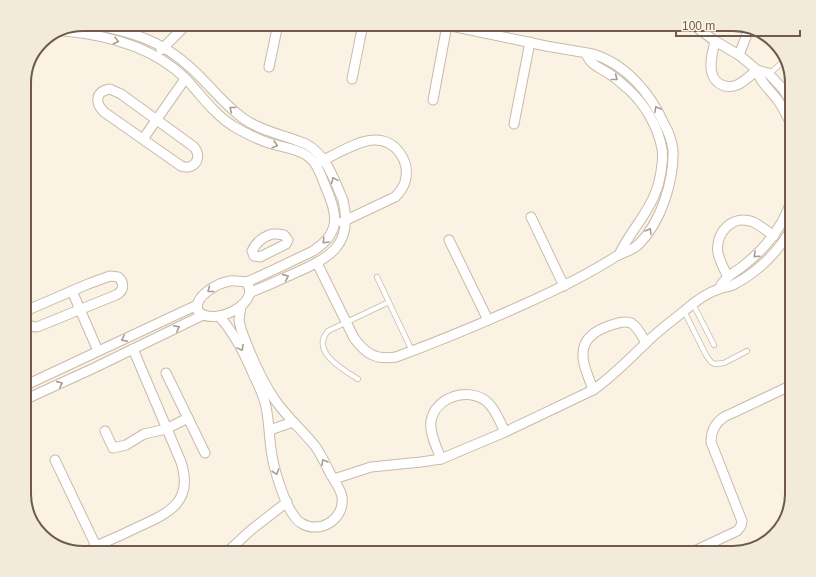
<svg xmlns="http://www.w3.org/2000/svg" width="816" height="577" font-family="Helvetica,sans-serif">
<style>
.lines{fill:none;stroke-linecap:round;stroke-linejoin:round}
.service-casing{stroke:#c9baaa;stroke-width:6}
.minor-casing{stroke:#c9baaa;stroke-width:11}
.service{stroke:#fff;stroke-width:4.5}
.minor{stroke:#fff;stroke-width:9}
.oneway{stroke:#a99c93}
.rim{fill:none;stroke:#6f5a4b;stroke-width:2}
</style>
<rect width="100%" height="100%" fill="#faf2e2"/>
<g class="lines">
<g class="service-casing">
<g id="service">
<path d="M769 74 785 60"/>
<path d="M377 277 412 351"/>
<path d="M693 304 714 345"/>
<path d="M684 311 706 355 711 362 715 364 724 363 747 351"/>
<path d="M358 379C343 370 310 351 328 331L389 302"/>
</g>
</g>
<g class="minor-casing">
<g id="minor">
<path d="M89 24C130 31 161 40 191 68 210 85 223 104 244 119 263 132 285 135 306 144 327 155 334 180 343 200 354 246 329 258 293 274 279 280 265 287 251 292"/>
<path d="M692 24 715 41 739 55 757 70 768 73 783 89 792 103"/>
<path d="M64 31C108 35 154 47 186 79 201 95 214 114 233 126 245 133 258 140 272 144 283 147 297 149 306 155 316 161 320 173 324 183 336 212 344 231 313 251 292 261 270 272 249 281 243 283 236 280 230 281 218 283 193 296 198 311 213 328 264 302 246 282"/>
<path d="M44 39 53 35"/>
<path d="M715 41C713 51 709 63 712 73 713 78 717 83 722 85 736 91 746 79 757 70"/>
<path d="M161 50 187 24"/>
<path d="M586 54C592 67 600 67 611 75 617 79 622 84 627 88 644 103 658 126 662 149 664 158 660 182 656 191 648 215 629 232 619 255"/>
<path d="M739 55 749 29"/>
<path d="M269 67 278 24"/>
<path d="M757 70C759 81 769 89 777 99 783 108 788 117 792 127"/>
<path d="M352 79 363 24"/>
<path d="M110 89 121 94 194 147C203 158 194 171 181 166L104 112C94 102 96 91 110 89Z"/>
<path d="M433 100 447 25"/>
<path d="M514 124 530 42"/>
<path d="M143 139 185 79"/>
<path d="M320 162C334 155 359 140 374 140 396 139 411 162 405 182 403 188 399 193 395 197L342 222"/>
<path d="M531 217 564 286"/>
<path d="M272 234H277L284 235 288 240 286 244 260 257 254 256 252 251C256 242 263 237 272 234Z"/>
<path d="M449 240 488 320"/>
<path d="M317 263 354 338C366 354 375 360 396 357 437 342 478 325 518 307 552 292 584 277 615 257 623 252 632 251 639 244 661 222 674 181 673 150 672 142 668 131 664 124 651 94 626 64 593 54L546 46 442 24"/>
<path d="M110 276 118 277C125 283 124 291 116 295L37 327C25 327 20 316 30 309L88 284Z"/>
<path d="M728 277C724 269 720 262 718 253 715 233 732 214 753 222 760 225 767 231 774 236"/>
<path d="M719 289C724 277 734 273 743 266 766 248 783 227 792 199"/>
<path d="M72 291 98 351"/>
<path d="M219 316C235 334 245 354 254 376 259 386 264 396 266 407 269 421 269 435 271 449 273 467 280 487 287 504 291 511 294 519 301 523 320 535 345 519 342 497 341 490 335 481 331 475 326 465 321 454 315 446 302 430 287 417 275 400 262 381 249 351 241 329L239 320 241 306"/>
<path d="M166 373 205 453"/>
<path d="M24 386 197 305"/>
<path d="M593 390C590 379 582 366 583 354 583 347 586 340 592 335 598 329 623 319 631 323 638 327 642 336 646 343"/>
<path d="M24 400 94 368 203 315"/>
<path d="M270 430 293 422"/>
<path d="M105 431 113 448 126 445 144 434 166 429 188 418"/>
<path d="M441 459C437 448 429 433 431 421 435 397 468 387 486 401 495 408 500 422 505 432"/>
<path d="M55 460 96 546"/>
<path d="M334 479 371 467 421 462 441 459 505 432 593 390C613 376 628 360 646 343 657 332 670 322 683 312 693 303 706 293 719 289 724 287 729 287 733 285 758 272 778 252 792 228"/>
<path d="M86 553 96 546C110 540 124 534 138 527 169 513 194 502 181 462L133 349"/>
<path d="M226 553 251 530 287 502"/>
<path d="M690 553 737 531 741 526 742 521 711 442C711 431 715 423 724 417L792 385"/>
</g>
</g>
<use href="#service" class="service"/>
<use href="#minor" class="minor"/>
</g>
<defs><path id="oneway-chevron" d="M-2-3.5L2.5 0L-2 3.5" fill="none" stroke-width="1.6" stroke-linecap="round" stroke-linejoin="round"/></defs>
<g class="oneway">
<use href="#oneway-chevron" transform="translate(116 41) rotate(14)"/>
<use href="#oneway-chevron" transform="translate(615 78) rotate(38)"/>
<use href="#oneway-chevron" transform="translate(232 109) rotate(-142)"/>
<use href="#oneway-chevron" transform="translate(657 109) rotate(-119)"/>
<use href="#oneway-chevron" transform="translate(275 145) rotate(16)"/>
<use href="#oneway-chevron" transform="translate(334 180) rotate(-114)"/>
<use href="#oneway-chevron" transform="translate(649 231) rotate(-59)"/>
<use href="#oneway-chevron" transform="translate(325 241) rotate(133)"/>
<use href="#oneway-chevron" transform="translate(756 255) rotate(138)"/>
<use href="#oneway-chevron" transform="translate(286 277) rotate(-24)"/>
<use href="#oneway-chevron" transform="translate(210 290) rotate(142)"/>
<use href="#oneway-chevron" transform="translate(177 328) rotate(-26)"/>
<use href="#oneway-chevron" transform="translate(124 339) rotate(154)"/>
<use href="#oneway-chevron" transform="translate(241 348) rotate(62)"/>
<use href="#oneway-chevron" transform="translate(60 384) rotate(-24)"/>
<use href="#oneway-chevron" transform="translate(324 462) rotate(-119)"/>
<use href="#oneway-chevron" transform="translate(276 472) rotate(71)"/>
</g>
<path d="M0 0H816V577H0ZM83 31H733A52 52 0 0 1 785 83V494A52 52 0 0 1 733 546H83A52 52 0 0 1 31 494V83A52 52 0 0 1 83 31Z" fill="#f2eadb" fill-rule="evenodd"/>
<path class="rim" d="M83 31H733A52 52 0 0 1 785 83V494A52 52 0 0 1 733 546H83A52 52 0 0 1 31 494V83A52 52 0 0 1 83 31Z"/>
<path d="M676 30v6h124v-6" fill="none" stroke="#6f5a4b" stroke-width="2"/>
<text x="682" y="30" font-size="12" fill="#6f5a4b" stroke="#fdf6e8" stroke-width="3" paint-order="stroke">100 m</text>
</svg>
